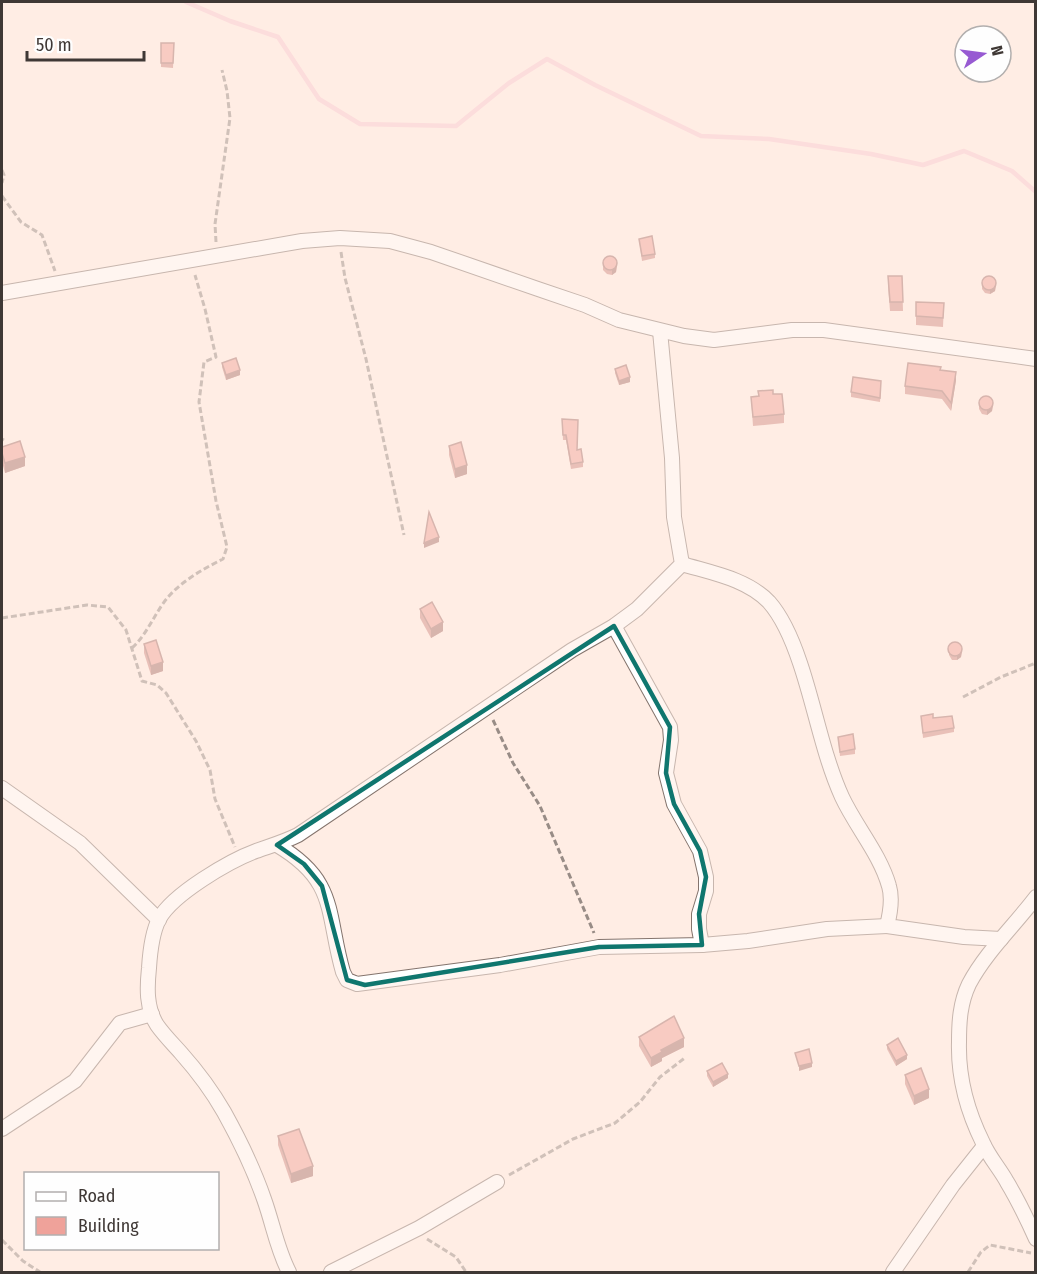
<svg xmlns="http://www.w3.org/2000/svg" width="1037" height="1274" font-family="'Fira Sans Condensed',sans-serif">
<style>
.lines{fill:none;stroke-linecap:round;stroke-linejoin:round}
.stream{stroke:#f9c9d2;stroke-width:4.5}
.street-casing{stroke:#84746d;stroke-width:16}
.path{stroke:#988c86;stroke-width:3;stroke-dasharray:6 3;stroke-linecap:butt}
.street{stroke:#fff;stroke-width:14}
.wall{fill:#ce8b84}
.shaded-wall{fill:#a7716c}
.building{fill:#efa29a;stroke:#a7716c;stroke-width:1.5}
.marked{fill:none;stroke:#0f766e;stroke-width:4.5;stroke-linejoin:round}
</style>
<rect width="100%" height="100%" fill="#ffede4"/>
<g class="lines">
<path class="stream" d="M186 2 230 21 278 37 319 99 360 124 456 126 509 83 547 59 595 85 701 136 769 139 871 154 923 165 964 151 1012 171 1036 192"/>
<g class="street-casing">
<g id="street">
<path d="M2 293 302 241 340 238 390 241 431 252 538 289 585 305 619 320 684 336 714 340 792 330H824L1036 359"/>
<path d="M682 564C712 573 747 579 769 602 784 619 793 642 800 663 815 707 823 755 842 797 856 827 880 854 889 886 893 899 890 914 887 926L964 937 1001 939"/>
<path d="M614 626 670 727 671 740 666 773 674 804 700 851 706 877V891L699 914V929L702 945"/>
<path d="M2 788 80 843 159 920"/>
<path d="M277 845C338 881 326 913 343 972L347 980 357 984 500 965 599 947 702 945 748 941 827 929 887 926"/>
<path d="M1036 897C1014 926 986 952 969 984 960 1003 959 1022 959 1042 958 1077 967 1111 983 1143 989 1157 1000 1169 1007 1182 1018 1200 1027 1219 1036 1239"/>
<path d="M2 1129 75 1081 120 1023 152 1014"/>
<path d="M289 1272C277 1249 273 1224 264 1199 254 1170 239 1139 224 1112 212 1091 197 1071 181 1053 173 1044 164 1035 157 1025 146 1008 147 987 149 968 150 952 152 933 159 919 173 894 229 861 256 851 270 846 284 842 298 835L572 650 614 626 637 609 682 564 674 517 672 458 660 331"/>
<path d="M331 1272 419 1228 497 1182"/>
<path d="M893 1272 953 1185 984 1146"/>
</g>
</g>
<g class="path">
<path d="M2 170 4 175 2 183"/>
<path d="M2 196 21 222 42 235 55 271"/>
<path d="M216 242 215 224 230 118 227 91 222 70"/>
<path d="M341 252 345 278 366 359 404 535"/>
<path d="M2 439 4 440"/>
<path d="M2 618 87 605 108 607 126 630 142 681 157 685 166 693 196 741 210 770 215 799 235 847"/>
<path d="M132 648C145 636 152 620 162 605 176 584 201 570 223 559L227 547 216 501 199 402 204 362 216 357 205 309 195 275"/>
<path d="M963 697 1001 677 1036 663"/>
<path d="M493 720 513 763 540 806 594 933"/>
<path d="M509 1175 573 1139 615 1123 640 1102 660 1077 686 1057"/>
<path d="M427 1239 456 1257 466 1272"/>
<path d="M2 1240 23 1261 40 1272"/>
<path d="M968 1272 981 1252 990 1245 1031 1253"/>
</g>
<use href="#street" class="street"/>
</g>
<g class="wall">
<path d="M161 43H174L173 68 161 67Z"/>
<path d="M639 239 655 254V258L642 261Z"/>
<path d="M603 265 617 266 616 272 612 275 607 274 603 270Z"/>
<path d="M902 276 903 311H890L888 285Z"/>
<path d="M982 284 996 286 995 291 990 294 985 293 982 289Z"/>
<path d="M916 302 944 303 943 327 916 325Z"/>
<path d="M222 363 240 375 226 380 222 367Z"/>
<path d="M615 369 630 382 619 385 615 373Z"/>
<path d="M941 370 956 380 951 411 942 399 905 394V386Z"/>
<path d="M881 385 880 402 851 397V392Z"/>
<path d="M758 391 773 394 784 414V423L753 426 751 397 758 396Z"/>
<path d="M979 405 993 406 992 411 987 415 982 414 979 409Z"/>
<path d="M562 419 583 462V467L571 469 566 440H563Z"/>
<path d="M449 446 467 474 455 478 449 455Z"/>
<path d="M2 447 25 466 5 473 2 462Z"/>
<path d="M420 609 443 631 431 638 420 618Z"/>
<path d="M144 644 163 671 151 675 144 653Z"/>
<path d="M949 650 962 652 961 657 957 660H952L949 655Z"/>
<path d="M921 716 933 718 954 728V732L923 738Z"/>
<path d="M838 737 855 749V754L840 756Z"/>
<path d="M639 1037 684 1047 662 1058V1061L651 1067 639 1046Z"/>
<path d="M887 1045 907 1059 896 1066 887 1049Z"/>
<path d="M707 1071 728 1078 713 1087 707 1076Z"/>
<path d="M905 1075 929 1098 914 1105 905 1084Z"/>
<path d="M278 1136 313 1176 291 1183 278 1145Z"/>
</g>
<g class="shaded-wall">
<path d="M617 262 616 272 612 275V270Z"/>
<path d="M996 281 995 291 990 294V290Z"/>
<path d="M240 370V375L226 380V375Z"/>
<path d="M956 372V380L951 411V403Z"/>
<path d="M630 377V382L619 385V381Z"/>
<path d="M993 401 992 411 987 415V410Z"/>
<path d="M25 457V466L5 473V463Z"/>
<path d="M467 465V474L455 478V469Z"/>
<path d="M439 537V542L424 548V543Z"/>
<path d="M443 622V631L431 638V629Z"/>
<path d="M962 647 961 657 957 660V656Z"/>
<path d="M163 662V671L151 675V666Z"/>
<path d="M684 1038V1047L662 1058V1061L651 1067V1058L661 1050Z"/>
<path d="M907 1055V1059L896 1066V1061Z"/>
<path d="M812 1063V1067L799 1071V1066Z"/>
<path d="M728 1074V1078L713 1087V1082Z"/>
<path d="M929 1089V1098L914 1105V1096Z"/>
<path d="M313 1166V1176L291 1183V1174Z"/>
</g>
<g class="building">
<path d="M161 43H174L173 63H161Z"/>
<path d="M652 236 655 254 642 256 639 239Z"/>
<circle cx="610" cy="263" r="7"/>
<path d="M888 276H902L903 302H890Z"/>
<circle cx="989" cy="283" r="7"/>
<path d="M916 302 944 303 943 318 916 316Z"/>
<path d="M236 358 240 370 226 375 222 363Z"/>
<path d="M908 363 941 367 940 370 956 372 951 403 942 391 905 386Z"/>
<path d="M626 365 630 377 619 381 615 369Z"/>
<path d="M853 377 881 381 880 398 851 392Z"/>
<path d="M773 390V394H782L784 414 753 417 751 397 759 396 758 391Z"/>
<circle cx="986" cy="403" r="7"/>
<path d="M562 419 578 420 577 450 581 449 583 462 571 464 566 435H563Z"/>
<path d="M20 441 25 457 5 463 2 453V447Z"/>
<path d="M461 442 467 465 455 469 449 446Z"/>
<path d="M429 512 439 537 424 543Z"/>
<path d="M432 602 443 622 431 629 420 609Z"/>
<path d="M156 640 163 662 151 666 144 644Z"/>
<circle cx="955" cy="649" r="7"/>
<path d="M933 714V718L952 716 954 728 923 733 921 716Z"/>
<path d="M853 734 855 749 840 752 838 737Z"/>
<path d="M674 1016 684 1038 661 1050 662 1052 651 1058 639 1037Z"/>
<path d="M898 1038 907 1055 896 1061 887 1045Z"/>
<path d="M809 1049 812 1063 799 1066 795 1053Z"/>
<path d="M722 1063 728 1074 713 1082 707 1071Z"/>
<path d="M921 1068 929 1089 914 1096 905 1075Z"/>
<path d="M299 1129 313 1166 291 1174 278 1136Z"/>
</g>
<path d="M0 0H1037V1274H0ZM614 626 670 727 666 773 674 804 700 851 706 877 699 914 702 945 599 947 365 985 347 980 322 886 304 864 277 845Z" fill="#ffede4" fill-opacity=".55" fill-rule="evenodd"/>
<path class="marked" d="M614 626 670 727 666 773 674 804 700 851 706 877 699 914 702 945 599 947 365 985 347 980 322 886 304 864 277 845Z"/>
<rect width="1037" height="1274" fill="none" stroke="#3f3835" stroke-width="6"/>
<rect x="24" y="1172" width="195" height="78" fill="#fefefe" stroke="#b2afae" stroke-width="1.5"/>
<rect x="36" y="1192" width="30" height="9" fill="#ffffff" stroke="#b2afae" stroke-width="1.5"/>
<text x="78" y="1202" font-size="18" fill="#3f3835">Road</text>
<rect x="36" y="1217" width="30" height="18" fill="#efa29a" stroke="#b2afae" stroke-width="1.5"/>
<text x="78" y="1232" font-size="18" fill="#3f3835">Building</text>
<g transform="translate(983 54) rotate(77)"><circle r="28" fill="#fefefe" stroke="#b2afae" stroke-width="1.5"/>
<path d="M0-4.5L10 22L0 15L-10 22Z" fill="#975ad2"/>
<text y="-9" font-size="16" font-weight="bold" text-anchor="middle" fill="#3f3835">N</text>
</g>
<path d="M27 51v9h117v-9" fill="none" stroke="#3f3835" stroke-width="3"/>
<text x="36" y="51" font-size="18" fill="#3f3835" stroke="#fefefe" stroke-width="4.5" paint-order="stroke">50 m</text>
</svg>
